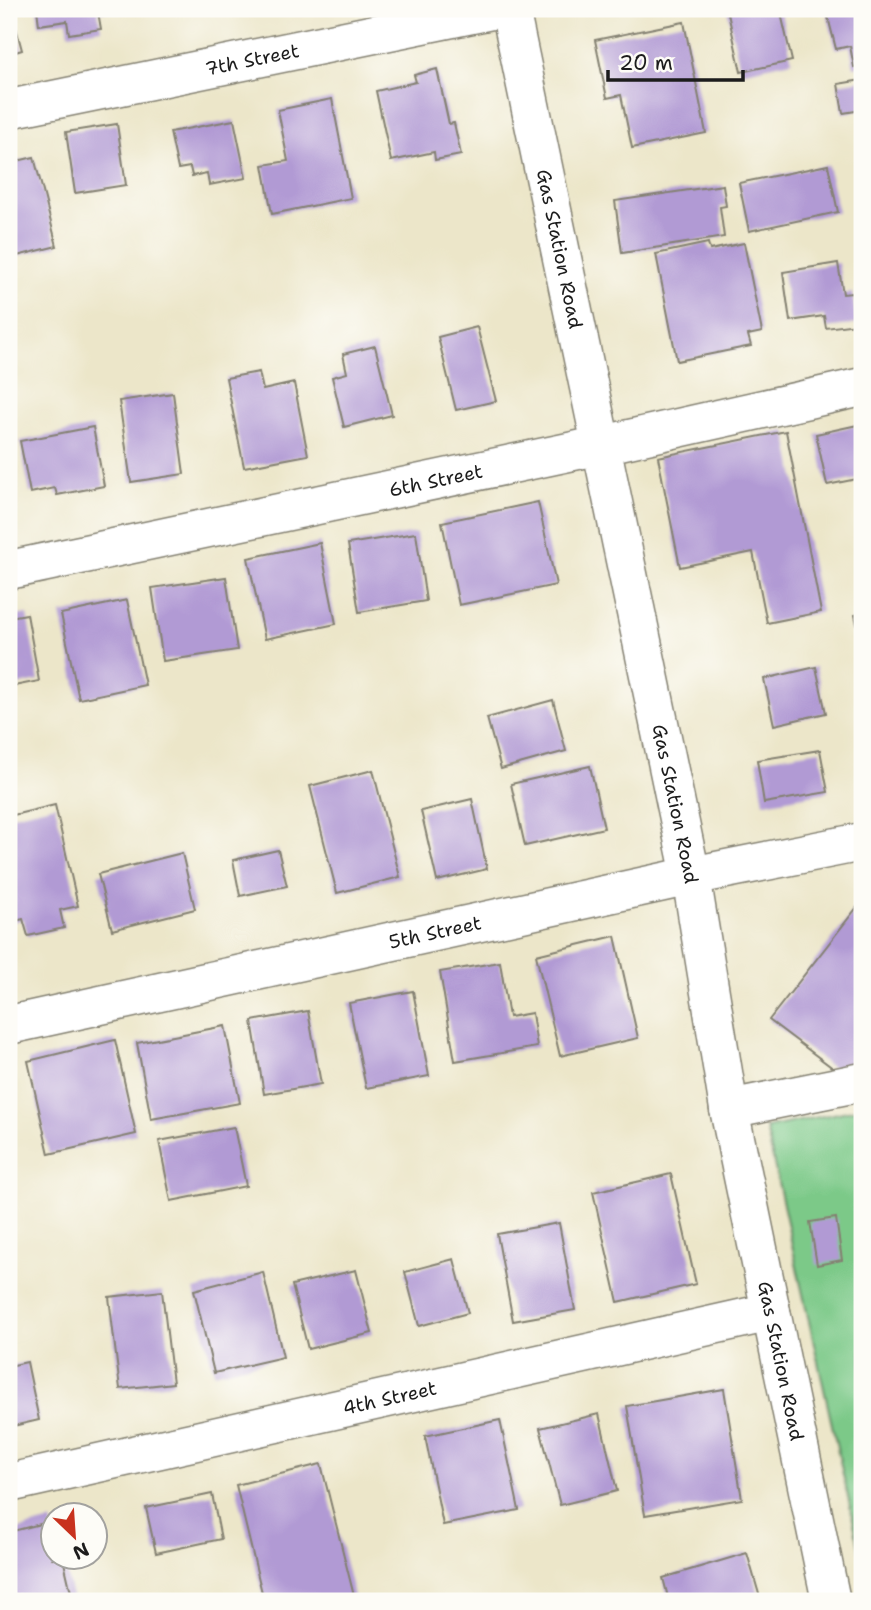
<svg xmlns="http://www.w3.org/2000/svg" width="871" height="1610" font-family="'Shantell Sans',sans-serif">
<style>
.green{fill:#7cc988;stroke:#4c7252;stroke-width:2}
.building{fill:#b19ad4}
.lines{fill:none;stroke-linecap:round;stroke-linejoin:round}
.street-casing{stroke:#848172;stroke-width:41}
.street{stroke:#fff;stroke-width:38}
.labels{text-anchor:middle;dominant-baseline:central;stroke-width:7;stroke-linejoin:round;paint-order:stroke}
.street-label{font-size:19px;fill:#1c1c1c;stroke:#fdfcf7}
</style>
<rect width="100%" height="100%" fill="#fdfcf7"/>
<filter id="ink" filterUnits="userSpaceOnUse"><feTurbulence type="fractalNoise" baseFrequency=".0143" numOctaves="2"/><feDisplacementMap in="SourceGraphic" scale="14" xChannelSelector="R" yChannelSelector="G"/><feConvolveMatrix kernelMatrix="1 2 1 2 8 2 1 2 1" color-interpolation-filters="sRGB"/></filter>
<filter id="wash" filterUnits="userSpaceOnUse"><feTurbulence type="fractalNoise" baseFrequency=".00686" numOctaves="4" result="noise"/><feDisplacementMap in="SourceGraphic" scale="28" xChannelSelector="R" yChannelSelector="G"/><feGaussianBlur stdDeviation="1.57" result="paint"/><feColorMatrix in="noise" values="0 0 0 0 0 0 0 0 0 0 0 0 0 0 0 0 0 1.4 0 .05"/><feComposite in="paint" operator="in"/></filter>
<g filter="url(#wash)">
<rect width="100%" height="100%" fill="#ece6c9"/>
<path class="green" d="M862 1108V1560L766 1128Z"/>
<g id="blocks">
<g class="building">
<path d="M9 9H11L22 50 9 54Z"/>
<path d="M37 9H115L116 10 98 12 101 29 69 34 67 21 39 25Z"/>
<path d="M727 9H780L792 61 741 72Z"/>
<path d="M826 9H862V65L854 67 850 46 836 49Z"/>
<path d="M684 22 706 133 632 148 621 95 607 98 595 40Z"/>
<path d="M437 69 449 124 454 123 461 155 435 160 434 152 391 161 376 91 416 82 414 75Z"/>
<path d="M862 80V110L843 113 838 84Z"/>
<path d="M332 99 351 198 272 214 263 165 288 161 278 110Z"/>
<path d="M234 120 246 178 209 185 207 173 192 176 190 167 178 169 170 132Z"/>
<path d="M117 124 126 185 75 193 66 132Z"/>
<path d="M34 157 57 246 9 258V163Z"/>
<path d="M828 165 838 212 749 231 739 183Z"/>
<path d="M723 185 726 206 720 207 724 237 622 253 615 201Z"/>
<path d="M708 243 710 250 744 243 762 332 748 335 751 346 677 361 656 254Z"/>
<path d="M838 263 843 294 852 293 857 324 826 328 824 316 790 321 783 272Z"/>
<path d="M477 327 496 401 456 410 438 337Z"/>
<path d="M375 346 392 415 344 427 332 377 347 373 343 354Z"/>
<path d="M259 372 263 390 294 383 308 455 244 467 226 378Z"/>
<path d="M173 393 184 474 131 482 119 401Z"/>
<path d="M862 424V478L827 485 816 434Z"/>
<path d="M93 427 104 486 57 495 55 488 30 493 20 441Z"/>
<path d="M786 431 821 612 767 623 753 552 680 567 658 457Z"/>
<path d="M538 502 556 585 459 605 442 522Z"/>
<path d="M416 533 426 601 359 612 348 544Z"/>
<path d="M320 543 336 624 265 639 248 558Z"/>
<path d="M226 577 237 650 163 661 152 588Z"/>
<path d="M127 600 145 685 79 699 61 614Z"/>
<path d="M862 613V644H861L855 615Z"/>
<path d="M27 614 39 681 9 687V617Z"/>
<path d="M816 667 826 713 774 725 764 679Z"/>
<path d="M553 700 566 751 501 769 487 718Z"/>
<path d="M820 750 828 792 764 803 757 760Z"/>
<path d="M590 766 604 828 525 846 511 784Z"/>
<path d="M373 770 400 877 337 893 310 786Z"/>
<path d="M472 799 487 869 437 881 421 811Z"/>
<path d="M55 805 78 906 60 910 64 928 28 936 23 919 9 923V816Z"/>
<path d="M278 850 287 886 240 896 233 860Z"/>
<path d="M182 853 195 909 112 930 98 874Z"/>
<path d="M862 901V1090L769 1020Z"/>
<path d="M615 936 638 1038 560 1056 536 955Z"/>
<path d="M500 962 509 1017 532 1013 537 1047 455 1061 440 972Z"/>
<path d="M413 991 429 1076 366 1088 349 1003Z"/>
<path d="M308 1011 321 1084 264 1094 252 1021Z"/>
<path d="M225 1026 240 1103 151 1119 137 1043Z"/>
<path d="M115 1040 136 1134 49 1154 28 1061Z"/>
<path d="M234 1127 246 1186 171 1201 159 1141Z"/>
<path d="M671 1174 696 1284 618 1302 593 1192Z"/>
<path d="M836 1218 842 1260 817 1265 810 1222Z"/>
<path d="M559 1223 575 1310 513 1321 497 1234Z"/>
<path d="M454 1259 468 1313 419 1326 405 1272Z"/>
<path d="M356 1270 372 1333 308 1349 292 1285Z"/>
<path d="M263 1272 283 1357 214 1373 194 1290Z"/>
<path d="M162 1291 173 1383 120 1389 109 1297Z"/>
<path d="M27 1362 39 1420 9 1427V1366Z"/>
<path d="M724 1389 742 1499 645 1515 627 1406Z"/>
<path d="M599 1414 617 1491 560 1505 540 1428Z"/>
<path d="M500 1420 519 1510 443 1525 425 1436Z"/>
<path d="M321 1464 354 1596 332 1601H264L236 1485Z"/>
<path d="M212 1494 221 1539 156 1553 146 1508Z"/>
<path d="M52 1521V1558H63L73 1601H9V1532Z"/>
<path d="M747 1553 761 1601H669L663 1578Z"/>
</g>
</g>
</g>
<g filter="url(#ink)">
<use href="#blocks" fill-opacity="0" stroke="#848172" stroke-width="2"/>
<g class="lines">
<g class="street-casing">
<g id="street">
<path id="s1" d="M510 9 691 876 729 1109 831 1601"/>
<path id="s2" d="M9 109 497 9"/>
<path id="s3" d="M9 570 602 445 862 387"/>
<path id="s4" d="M9 1025 691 876 862 842"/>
<path d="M729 1109 862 1082"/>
<path id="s5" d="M9 1483 771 1312"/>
</g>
</g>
<use href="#street" class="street"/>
</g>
</g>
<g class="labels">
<g class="street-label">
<text stroke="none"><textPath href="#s2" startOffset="248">7th Street</textPath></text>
<text stroke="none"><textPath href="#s1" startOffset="245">Gas Station Road</textPath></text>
<text stroke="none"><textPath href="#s3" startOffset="436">6th Street</textPath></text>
<text stroke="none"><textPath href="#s1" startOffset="812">Gas Station Road</textPath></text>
<text stroke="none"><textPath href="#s4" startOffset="436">5th Street</textPath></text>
<text stroke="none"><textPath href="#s1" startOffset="1379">Gas Station Road</textPath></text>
<text stroke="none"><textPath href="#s5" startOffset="390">4th Street</textPath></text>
</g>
</g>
<rect width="871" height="1610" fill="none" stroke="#fdfcf7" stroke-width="35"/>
<g transform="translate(74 1536) rotate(155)"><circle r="33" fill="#fdfcf7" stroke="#a3a29f" stroke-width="2"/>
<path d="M0-5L12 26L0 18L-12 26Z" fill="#c8321e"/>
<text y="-10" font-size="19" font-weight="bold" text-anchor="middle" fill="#1c1c1c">N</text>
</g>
<path d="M608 70v10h135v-10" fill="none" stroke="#1c1c1c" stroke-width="3.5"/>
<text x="619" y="70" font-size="21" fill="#1c1c1c" stroke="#fdfcf7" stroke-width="5" paint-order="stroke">20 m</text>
</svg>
